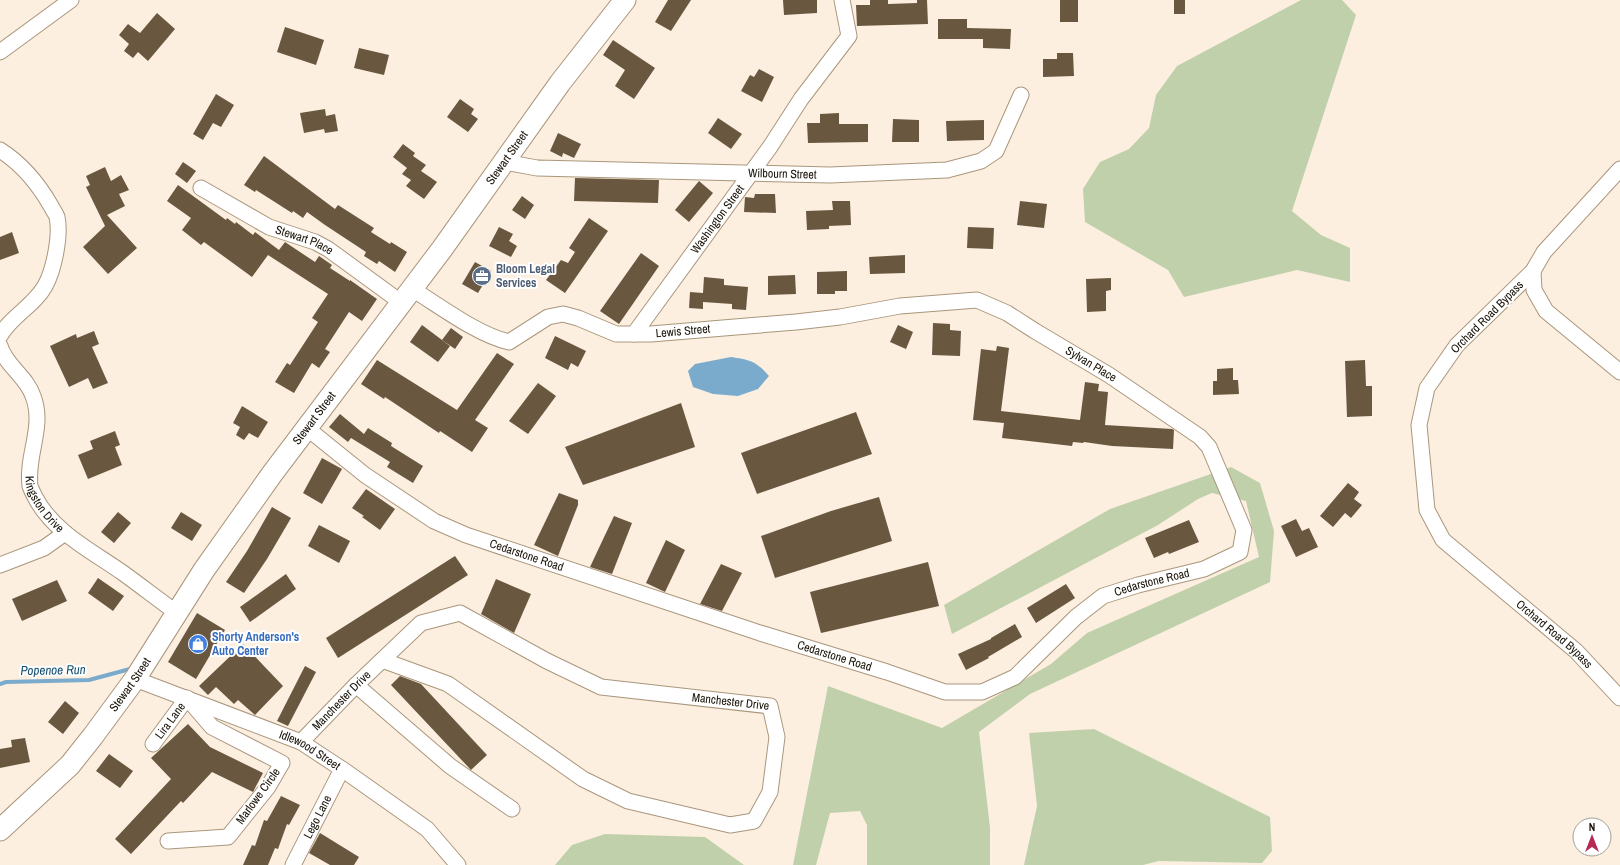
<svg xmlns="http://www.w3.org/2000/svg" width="1620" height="865" font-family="'Archivo Narrow',sans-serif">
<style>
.green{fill:#c0d0aa}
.water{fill:#7babcc}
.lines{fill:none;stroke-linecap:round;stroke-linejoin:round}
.stream{stroke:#7babcc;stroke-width:4}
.building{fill:#6a5740}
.street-casing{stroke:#aa967c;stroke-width:17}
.secondary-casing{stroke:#aa967c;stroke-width:23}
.street{stroke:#fff;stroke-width:15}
.secondary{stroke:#fff;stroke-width:21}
.labels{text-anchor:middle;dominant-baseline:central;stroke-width:4;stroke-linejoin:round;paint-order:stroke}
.street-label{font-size:12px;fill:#181107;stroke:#fff}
.service-label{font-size:12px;font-weight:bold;fill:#4e5e75;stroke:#fff;text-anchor:start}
.shop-label{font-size:12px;font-weight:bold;fill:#366cbe;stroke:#fff;text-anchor:start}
.water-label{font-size:13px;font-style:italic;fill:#134e6f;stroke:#fff}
</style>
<rect width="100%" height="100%" fill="#fcefdf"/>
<g class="green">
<path d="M1301 0H1342L1356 15 1292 211 1321 235 1350 248V282L1297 270 1184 297 1168 270 1085 222 1083 189 1100 162 1129 149 1149 128 1156 95 1177 66Z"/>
<path d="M1231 467 1260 483 1274 531 1270 582 1030 694 979 732 990 828V865H867V825L860 811 830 813 816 865H793L828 686 942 728 1051 664 1087 633 1259 557 1246 501 1212 493 1198 499 1158 525 952 634 944 605 1110 509Z"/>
<path d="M1094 729 1270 817 1272 851 1262 863 1159 861 1143 865H1024L1037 806 1029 733Z"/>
<path d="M605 834 705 837 744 865H555L572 845Z"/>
</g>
<path class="water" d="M731 357C750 360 756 361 769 376L758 389 738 396 713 394 693 387 688 371 695 364Z"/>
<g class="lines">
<path class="stream" d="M0 684 6 682 89 680 130 669"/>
</g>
<g class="building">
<path d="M668 0H691L671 31 655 22Z"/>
<path d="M783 0H817V13L784 15Z"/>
<path d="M870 0H888V4L917 3V0H927L928 24 857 26 856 5H870Z"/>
<rect x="1060" y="0" width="18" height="22"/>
<rect x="1174" y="0" width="11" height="14"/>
<path d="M157 13 175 29 148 61 138 52 133 58 124 51 129 44 119 35 128 24 140 33Z"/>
<path d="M938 19H967V28L1011 29 1010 49 983 48V39H938Z"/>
<path d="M285 27 324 40 316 65 277 52Z"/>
<path d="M613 40 655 68 634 99 615 86 625 70 603 55Z"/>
<path d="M359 48 389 55 384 75 354 68Z"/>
<path d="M1057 53H1073L1074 76 1043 77V59H1057Z"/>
<path d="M759 69 774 77 762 102 741 91 750 75 754 77Z"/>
<path d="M216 94 234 105 221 127 213 123 203 140 193 134Z"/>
<path d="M460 99 474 109 471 114 478 119 468 132 447 117Z"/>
<path d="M325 109 326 116 335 114 338 131 325 133 324 129 304 133 300 113Z"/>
<path d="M839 113V124H868V142L808 143 807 123H820V114Z"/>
<path d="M718 118 742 134 731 149 708 133Z"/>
<path d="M893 119 919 120V142H892Z"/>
<path d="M984 120V140L947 141 946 121Z"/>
<path d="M558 133 581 144 574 158 563 153 562 157 550 151Z"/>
<path d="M403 144 415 153 413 156 426 165 421 171 437 182 424 199 406 186 411 180 402 174 407 168 393 157Z"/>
<path d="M264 156 335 209 338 205 374 228 371 232 390 244 391 242 407 252 395 272 379 261 377 264 364 256 366 252 325 225 307 212 303 218 293 211 292 213 256 190 255 192 244 185Z"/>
<path d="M183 162 196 171 187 183 175 174Z"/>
<path d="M105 167 111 181 121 175 129 190 119 194 125 206 107 215 137 248 108 274 83 247 105 226 86 187 90 185 86 176Z"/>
<path d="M575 178 659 180 658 203 574 201Z"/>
<path d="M699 181 713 193 689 222 675 210Z"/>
<path d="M178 185 226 220 227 218 235 224 236 222 253 235 255 232 279 250 285 242 315 262 319 256 332 265 330 268 350 281V280L377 299 362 321 349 312 325 349 330 352 319 368 312 363 294 393 275 382 287 363 290 365 318 322 312 318 328 294 268 255 252 277 204 242 201 245 182 230 191 218 167 201Z"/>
<path d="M755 194H775L776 213 744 212 745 197 754 198Z"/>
<path d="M522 196 534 205 525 219 512 210Z"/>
<path d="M832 201H850L851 225 829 226V229L807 230 806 211 833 210Z"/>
<path d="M1020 201 1047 204 1044 228 1017 225Z"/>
<path d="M589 218 608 231 565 293 546 280 561 260 568 263 575 252 569 248Z"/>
<path d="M499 227 513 234 509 241 517 246 511 257 489 246Z"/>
<path d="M968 227 994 228 993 249 967 248Z"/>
<path d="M12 232 19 253 0 260V237Z"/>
<path d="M641 253 659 266 619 324 600 311Z"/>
<path d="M905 255V273L870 274 869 257Z"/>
<path d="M475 262 491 271 478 293 462 284Z"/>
<path d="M847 271V291H835V294H817V272Z"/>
<path d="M795 275 796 294 768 295V276Z"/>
<path d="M704 277 724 279V285L748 287 746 310 732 309V304L703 302V309L689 308 690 292 703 293Z"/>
<path d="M1111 278V290L1106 291V311L1087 312 1086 279Z"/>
<path d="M933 323 950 324V330L961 331 960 356 932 355Z"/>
<path d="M422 325 450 346 438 362 410 342Z"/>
<path d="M898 325 913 332 906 349 890 342Z"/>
<path d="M451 328 463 337 455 349 442 340Z"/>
<path d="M94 331 99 344 92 347 108 383 93 389 88 378 69 387 50 346 76 334 77 338Z"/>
<path d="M555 336 586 351 578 367 571 363 568 370 545 358Z"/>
<path d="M997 346 1009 348 1001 411 1080 420 1085 382 1099 384 1098 391 1108 392 1105 425 1172 429 1174 430 1173 449 1112 446 1084 442 1083 443 1073 442 1072 446 1002 438 1004 423 973 420 981 349 996 351Z"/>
<path d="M497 353 514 364 475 420 488 428 472 452 440 431 439 433 385 397 384 399 361 384 377 360 457 410Z"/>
<path d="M1365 360 1366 386H1372V416L1347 417 1345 361Z"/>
<path d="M1233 368V380H1238L1239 394 1213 395V381H1217V369Z"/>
<path d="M538 383 556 396 528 434 509 421Z"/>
<path d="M681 403 695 447 583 485 565 447Z"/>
<path d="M242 406 268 422 258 438 249 433 244 440 236 435 240 427 233 423Z"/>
<path d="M856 412 872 454 757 494 741 453Z"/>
<path d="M340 414 364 434 368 428 392 443 391 446 423 466 413 483 387 467 390 462 351 438 348 442 329 427Z"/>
<path d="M115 431 120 445 115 447 122 465 88 479 78 455 93 449 90 441Z"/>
<path d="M322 458 342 469 322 504 303 493Z"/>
<path d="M1348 483 1359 492 1354 499 1362 505 1351 518 1345 513 1333 527 1320 516Z"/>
<path d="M366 489 395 509 380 530 362 517 364 516 352 508Z"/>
<path d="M559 493 578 500V505L558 556 534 545Z"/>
<path d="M879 497 892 541 775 578 761 536 831 511Z"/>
<path d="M272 507 291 518 267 559 244 593 226 582 247 551Z"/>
<path d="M118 512 131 523 114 543 101 532Z"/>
<path d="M181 512 202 525 192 541 171 528Z"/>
<path d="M614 516 632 523 612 574 590 567Z"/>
<path d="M1296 519 1302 531 1309 528 1318 547 1296 557 1281 526Z"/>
<path d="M1189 520 1199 542 1169 554 1168 552 1154 558 1145 538Z"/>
<path d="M319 525 350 541 339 563 308 546Z"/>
<path d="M666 540 685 550 665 592 646 583Z"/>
<path d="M455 556 468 575 338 658 326 638Z"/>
<path d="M928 562 939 606 821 633 810 592Z"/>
<path d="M721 564 742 573 722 611 700 604Z"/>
<path d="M286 574 296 589 250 622 240 607Z"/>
<path d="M98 578 124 596 113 611 88 593Z"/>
<path d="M496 579 531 594 514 633 481 614Z"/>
<path d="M57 580 67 601 22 621 12 599Z"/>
<path d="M1066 584 1075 598 1036 623 1027 608Z"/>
<path d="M197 613 225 630 196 679 168 662Z"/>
<path d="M1015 624 1022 637 988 657 989 658 966 670 958 654 991 639V638Z"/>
<path d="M243 644 283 686 255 715 238 700 234 704 216 687 208 695 199 686Z"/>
<path d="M305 666 316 672 288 726 277 721Z"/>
<path d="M400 676 421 684 487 755 471 770 391 685Z"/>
<path d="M65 701 79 713 63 734 48 722Z"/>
<path d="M188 724 210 747 263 773 253 792 212 772 183 803 181 801 131 854 115 839 171 779 151 758Z"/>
<path d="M25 738 30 762 0 768V749L12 747 11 740Z"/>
<path d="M109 754 133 771 120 788 96 771Z"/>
<path d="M281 796 300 805 289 825 287 824 278 849 275 848 268 865H243L252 845 255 846 264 820 267 821Z"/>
<path d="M320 833 359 857 354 865H330L309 853Z"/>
</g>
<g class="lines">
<g class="street-casing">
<g id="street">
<path d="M0 52 71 0"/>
<path d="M0 150C22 164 39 185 51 206 53 210 56 214 57 217 61 235 54 270 45 286 34 306 11 316 0 336"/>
<path id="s1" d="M504 162 537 168 830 175 947 170 981 161 996 151 1021 95"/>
<path id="s2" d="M1620 169 1544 252 1533 271 1457 345 1427 388 1419 425 1427 510 1443 540 1576 651 1620 698"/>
<path id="s3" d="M201 188 269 227 315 242 328 249 402 303"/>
<path d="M1533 271 1534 290 1546 311 1620 372"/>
<path id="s4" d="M634 334 770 147 801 99 849 36 842 0"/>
<path id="s5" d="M0 346C5 365 27 377 33 396 45 427 26 454 30 486 31 489 33 493 35 497 53 532 92 551 123 573 141 586 159 600 177 613"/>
<path id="s6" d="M308 429 365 475 434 521 466 535 760 633 887 672 945 692H982L1015 677 1076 617 1103 596 1138 585 1204 569 1240 552 1244 530 1209 447 1200 437 1109 375 1035 331 1007 313 977 300 900 306 840 317 796 322 651 334H616L578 318 563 314 548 317 509 342C478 335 440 306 412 289"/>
<path d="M0 565 44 548 65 533"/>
<path id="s7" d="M135 679 301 742 342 769 427 829 458 865"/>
<path d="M356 685 450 766 512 809"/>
<path id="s8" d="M301 742 356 685 421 623 460 613 547 661 601 687 770 706 777 737 770 792 754 821 730 825 628 801 583 779 448 684 382 660"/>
<path id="s9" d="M153 744 187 698 212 727 282 763 268 787 228 837 168 841"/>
<path id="s10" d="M293 865 342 769"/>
</g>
</g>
<g class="secondary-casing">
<g id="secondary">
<path id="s11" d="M0 830 70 765 93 736 135 679 204 570 272 474 442 249 560 83 625 0"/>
</g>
</g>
<use href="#street" class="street"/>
<use href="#secondary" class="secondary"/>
</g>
<defs>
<g id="office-disc" transform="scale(1)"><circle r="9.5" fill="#5c6f8a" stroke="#fff"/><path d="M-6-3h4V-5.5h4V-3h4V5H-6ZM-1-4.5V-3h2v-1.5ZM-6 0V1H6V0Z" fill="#fff"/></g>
<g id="shop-disc" transform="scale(1)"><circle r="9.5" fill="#3f7fe0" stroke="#fff"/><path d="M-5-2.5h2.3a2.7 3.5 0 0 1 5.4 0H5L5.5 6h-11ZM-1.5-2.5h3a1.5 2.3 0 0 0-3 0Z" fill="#fff"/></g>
</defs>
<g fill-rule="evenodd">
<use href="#office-disc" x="482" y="276"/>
<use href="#shop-disc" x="198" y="644"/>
</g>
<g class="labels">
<g class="street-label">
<text stroke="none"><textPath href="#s11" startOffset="844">Stewart Street</textPath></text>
<text stroke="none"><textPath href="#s1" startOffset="279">Wilbourn Street</textPath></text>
<text stroke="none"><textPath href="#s4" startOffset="142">Washington Street</textPath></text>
<text stroke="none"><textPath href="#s3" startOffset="116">Stewart Place</textPath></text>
<text transform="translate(1487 317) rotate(-45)">Orchard Road Bypass</text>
<text transform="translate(683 331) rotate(-5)">Lewis Street</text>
<text transform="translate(1091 364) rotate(31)">Sylvan Place</text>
<text stroke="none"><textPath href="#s11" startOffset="520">Stewart Street</textPath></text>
<text stroke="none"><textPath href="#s5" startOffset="174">Kingston Drive</textPath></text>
<text stroke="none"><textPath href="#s6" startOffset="255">Cedarstone Road</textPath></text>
<text stroke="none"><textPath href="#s6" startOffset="939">Cedarstone Road</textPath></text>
<text stroke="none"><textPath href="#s2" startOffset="596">Orchard Road Bypass</textPath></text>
<text stroke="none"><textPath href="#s6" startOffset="579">Cedarstone Road</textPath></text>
<text stroke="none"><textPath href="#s11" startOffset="196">Stewart Street</textPath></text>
<text stroke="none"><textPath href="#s8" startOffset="58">Manchester Drive</textPath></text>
<text stroke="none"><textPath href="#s8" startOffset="499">Manchester Drive</textPath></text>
<text stroke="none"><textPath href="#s9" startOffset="29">Lira Lane</textPath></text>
<text stroke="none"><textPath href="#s7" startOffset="189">Idlewood Street</textPath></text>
<text transform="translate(258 796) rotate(-54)">Marlowe Circle</text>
<text stroke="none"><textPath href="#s10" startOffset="54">Lego Lane</textPath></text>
</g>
<g class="service-label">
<text x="496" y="269">Bloom Legal<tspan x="496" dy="14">Services</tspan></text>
</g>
<g class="shop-label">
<text x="212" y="637">Shorty Anderson's<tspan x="212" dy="14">Auto Center</tspan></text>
</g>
<g class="water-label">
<text transform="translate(53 670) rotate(-1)">Popenoe Run</text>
</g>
</g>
<g transform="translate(1592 837)"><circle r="19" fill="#ffffff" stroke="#a3a09c"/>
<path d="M0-3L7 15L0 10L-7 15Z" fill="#b72854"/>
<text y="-6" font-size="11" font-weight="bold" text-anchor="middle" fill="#181107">N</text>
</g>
</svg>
